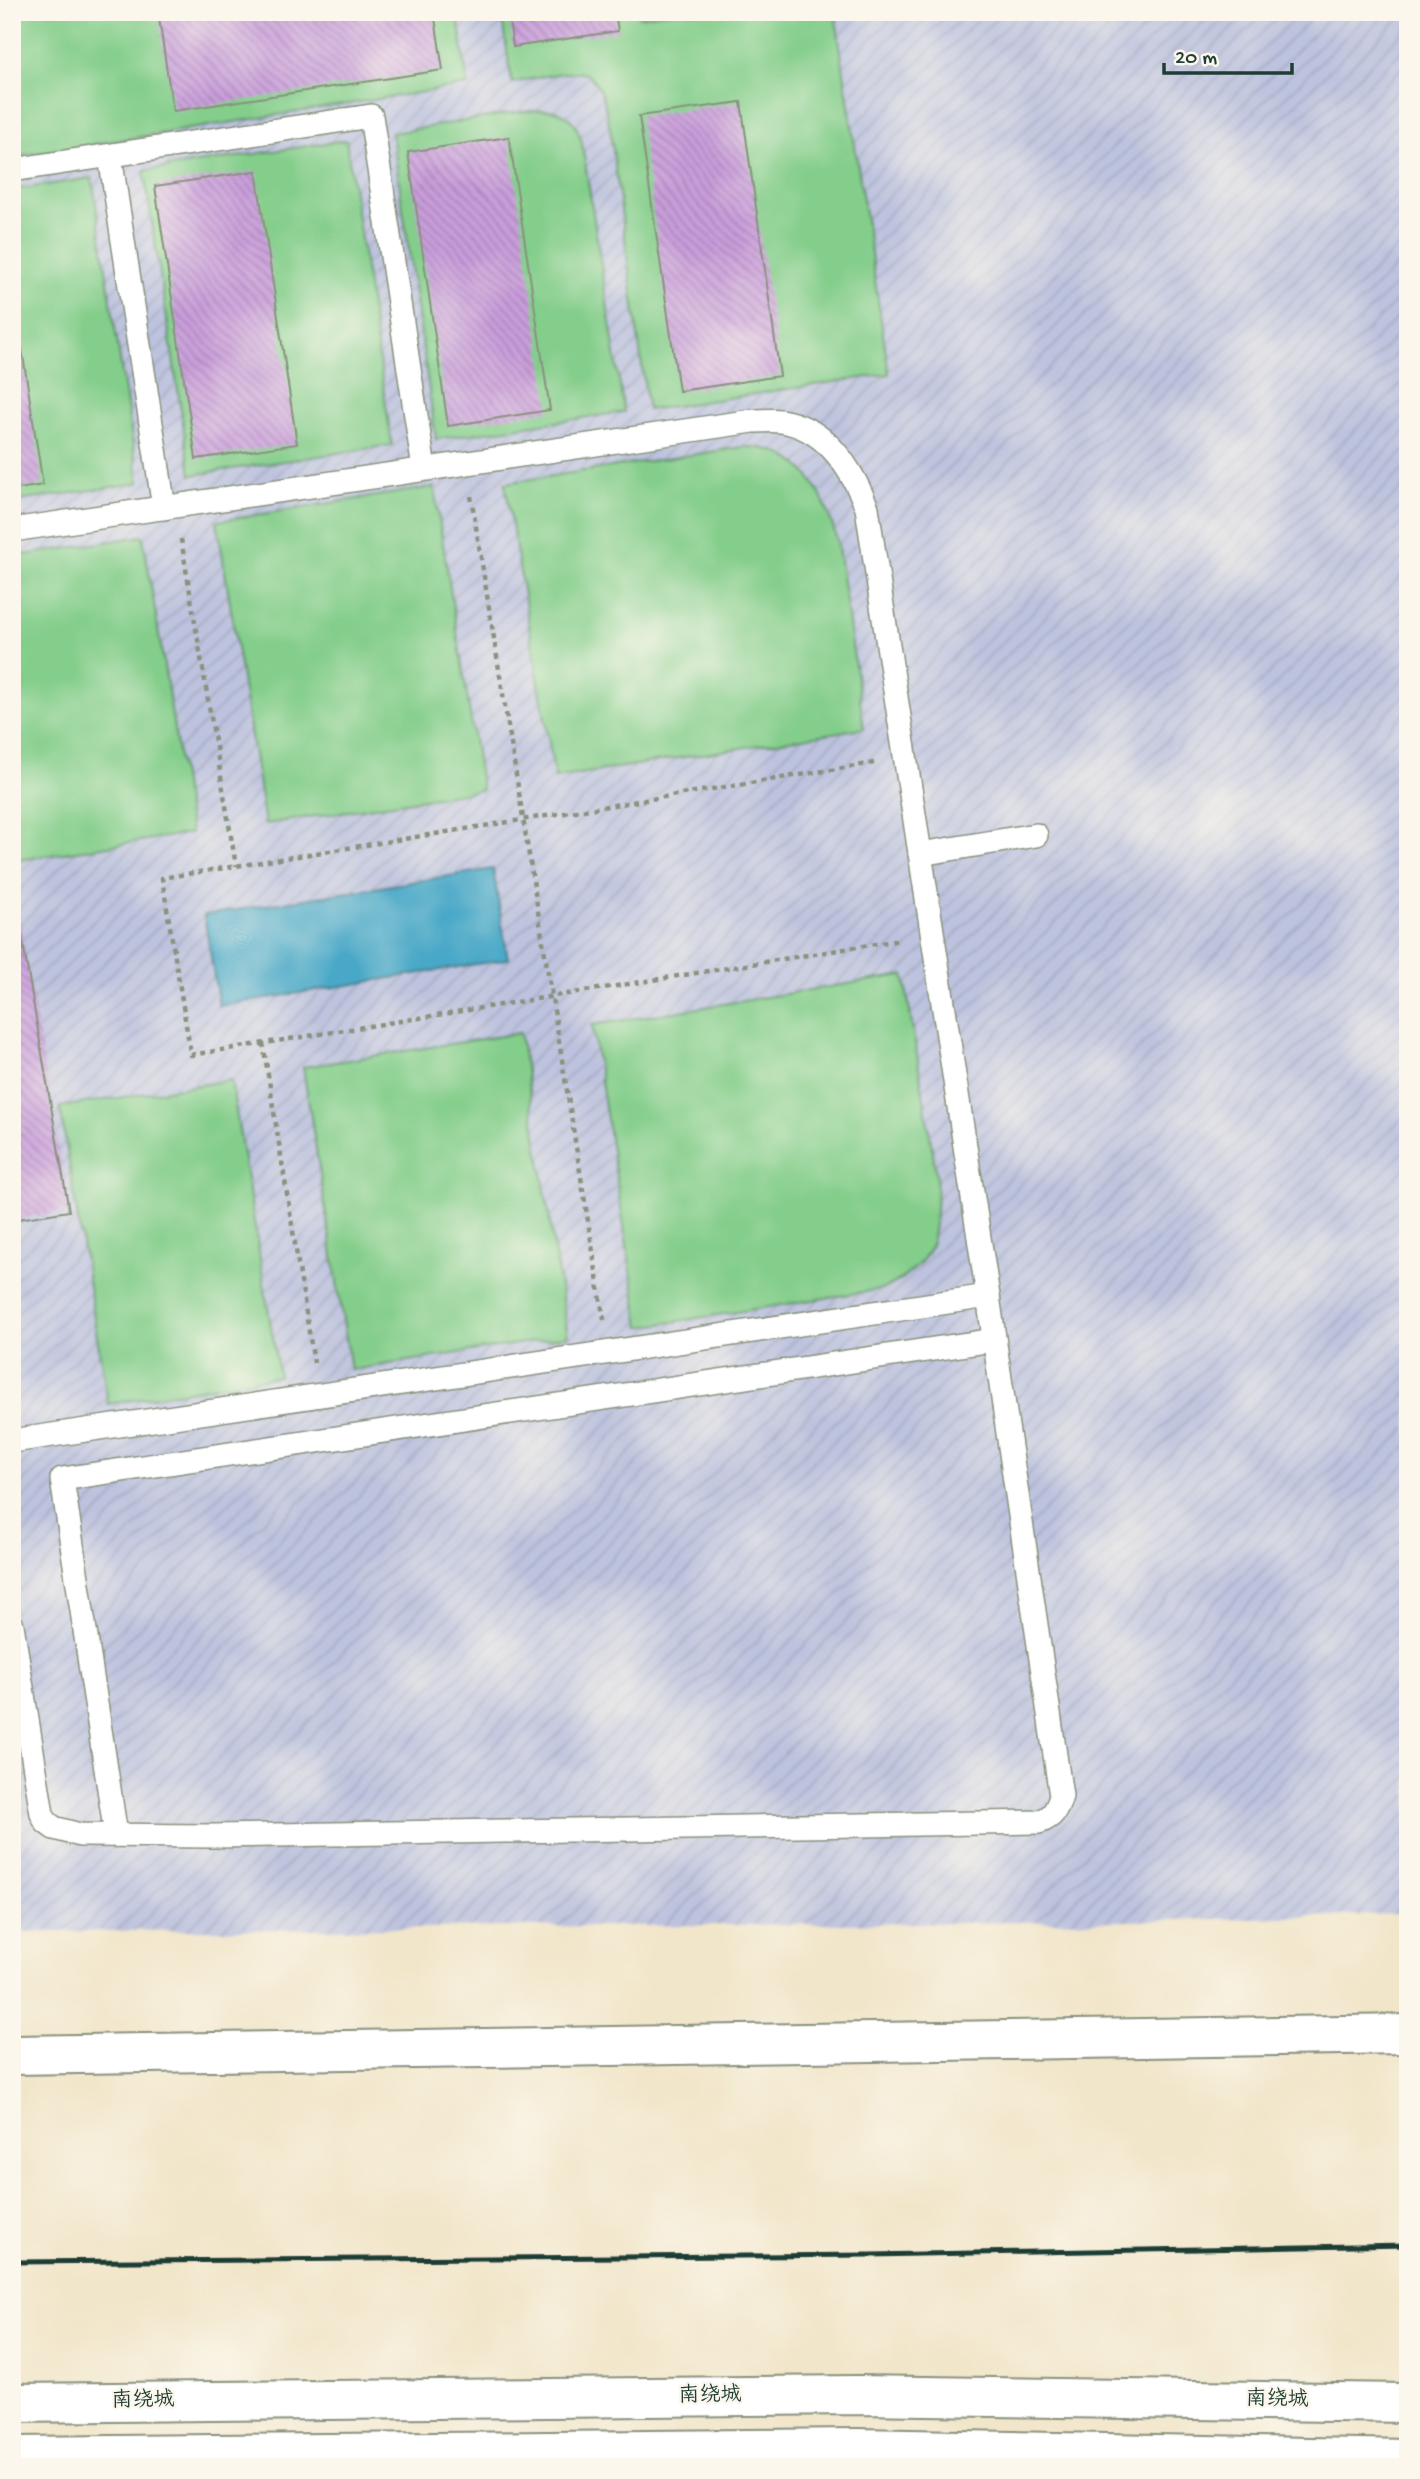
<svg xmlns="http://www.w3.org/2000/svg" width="1420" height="2479" font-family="'Gochi Hand','LXGW WenKai TC',sans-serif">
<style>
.industrial{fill:url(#industrial-furrows)}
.green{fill:#84ce8b;stroke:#528660;stroke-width:2}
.water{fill:#48a8c7;stroke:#34727e;stroke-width:2}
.building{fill:url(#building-back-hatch)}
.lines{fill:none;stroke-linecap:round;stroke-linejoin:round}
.lane-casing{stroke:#88927f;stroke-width:26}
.secondary-casing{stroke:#88927f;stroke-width:42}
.highway-casing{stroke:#88927f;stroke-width:42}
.path{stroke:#88927f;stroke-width:4.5;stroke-dasharray:5 5;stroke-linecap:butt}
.lane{stroke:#fff;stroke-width:23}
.secondary{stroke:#fff;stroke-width:38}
.highway{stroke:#fff;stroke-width:38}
.rail{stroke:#1f3d34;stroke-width:5}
.labels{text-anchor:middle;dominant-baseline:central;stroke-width:5;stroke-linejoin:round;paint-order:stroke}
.street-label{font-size:21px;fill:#1f3d34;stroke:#fbf7ec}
</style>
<defs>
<pattern id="industrial-furrows" width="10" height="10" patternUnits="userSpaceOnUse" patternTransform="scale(1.75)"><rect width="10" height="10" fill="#bdc3de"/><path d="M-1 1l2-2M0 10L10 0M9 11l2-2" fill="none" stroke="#a2a8bf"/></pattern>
<pattern id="building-back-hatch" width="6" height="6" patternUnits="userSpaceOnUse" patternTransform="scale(1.75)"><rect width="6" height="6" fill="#c99ddb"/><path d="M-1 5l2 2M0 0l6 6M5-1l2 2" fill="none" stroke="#a381b2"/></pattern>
</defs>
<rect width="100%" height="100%" fill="#fbf7ec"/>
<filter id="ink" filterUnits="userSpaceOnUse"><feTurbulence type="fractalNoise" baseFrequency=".0143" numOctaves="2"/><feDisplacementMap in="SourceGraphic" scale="14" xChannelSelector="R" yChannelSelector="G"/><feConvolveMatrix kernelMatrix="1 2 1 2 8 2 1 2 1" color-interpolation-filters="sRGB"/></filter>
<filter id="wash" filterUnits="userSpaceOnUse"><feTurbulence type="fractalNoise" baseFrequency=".00686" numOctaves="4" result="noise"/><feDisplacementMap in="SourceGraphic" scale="28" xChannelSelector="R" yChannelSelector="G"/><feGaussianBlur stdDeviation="1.57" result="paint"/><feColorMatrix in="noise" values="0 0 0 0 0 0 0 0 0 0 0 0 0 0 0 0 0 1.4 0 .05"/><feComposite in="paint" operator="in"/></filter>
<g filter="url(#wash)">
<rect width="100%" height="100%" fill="#f2e6ca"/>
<path class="industrial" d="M12 12H1408V1914L1135 1921 12 1932Z"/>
<g class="green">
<path d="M12 12H457L468 85 12 157Z"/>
<path d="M501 12H638L639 17 670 12H835L889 374 648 410 610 128C606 111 603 87 589 76 578 66 528 80 512 83Z"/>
<path d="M546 110C568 110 577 123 582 143L624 412 436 439 392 133 518 112Z"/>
<path d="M346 140 392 445 191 475 144 171Z"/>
<path d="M92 178 139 483 12 502V190Z"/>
<path d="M743 447C802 445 823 490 837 540L864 728 555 778 505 483Z"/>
<path d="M434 487 482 790 265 824 217 521Z"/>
<path d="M143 536 191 833 19 860 12 817V557Z"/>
<path d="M904 975 936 1173C937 1192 937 1232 929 1250 920 1267 901 1281 883 1289L640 1327 592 1025Z"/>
<path d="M520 1033 568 1336 351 1370 303 1067Z"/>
<path d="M231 1080 279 1376 108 1404 60 1107Z"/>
</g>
<path class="water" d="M493 869 508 959 219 1006 204 915Z"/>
<g id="blocks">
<g class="building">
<path d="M158 12H434L443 70 173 111Z"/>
<path d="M508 12H615L618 31 513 47Z"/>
<path d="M741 102 780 376 679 391 639 116Z"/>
<path d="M509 137 550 410 448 426 408 152Z"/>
<path d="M256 171 297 444 196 459 155 186Z"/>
<path d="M12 285 43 485 12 490Z"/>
<path d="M12 879 69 1211 12 1220Z"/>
</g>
</g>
</g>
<g filter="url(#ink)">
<use href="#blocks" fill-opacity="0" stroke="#88927f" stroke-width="2"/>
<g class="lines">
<g class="lane-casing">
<g id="lane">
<path d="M110 156 164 508"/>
<path d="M12 170 371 116 424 469"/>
<path d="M12 530 753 421C762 421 772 420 781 421 827 428 852 469 867 508L988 1296 1061 1796C1057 1810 1053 1817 1039 1822L213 1836 80 1835 54 1828 46 1822 42 1814 12 1625"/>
<path d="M920 854 1036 835"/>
<path d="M12 1441 988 1296"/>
<path d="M116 1835 62 1479 994 1340"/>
</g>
</g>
<g class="secondary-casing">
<path id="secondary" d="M12 2055 1408 2034"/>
</g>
<g class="highway-casing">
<g id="highway">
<path d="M12 2403 857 2395 1408 2403"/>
<path d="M12 2456 857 2448 1408 2459"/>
</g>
</g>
<g class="path">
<path d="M471 496 604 1320"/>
<path d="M181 539 236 866"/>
<path d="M874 763 162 878 191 1055 900 940"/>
<path d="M263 1043 314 1363"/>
</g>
<use href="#lane" class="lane"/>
<use href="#secondary" class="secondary"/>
<use href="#highway" class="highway"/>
<path class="rail" d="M12 2262 870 2255 1408 2245"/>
</g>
</g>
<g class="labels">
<g class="street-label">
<text transform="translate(710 2397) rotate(-1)">南绕城</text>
<text transform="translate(1277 2401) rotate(1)">南绕城</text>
<text transform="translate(143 2402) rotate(-1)">南绕城</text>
</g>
</g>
<rect width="1420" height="2479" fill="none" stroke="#fbf7ec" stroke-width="42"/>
<path d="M1164 63v10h128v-10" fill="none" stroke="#1f3d34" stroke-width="3.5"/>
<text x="1175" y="63" font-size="21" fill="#1f3d34" stroke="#fbf7ec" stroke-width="5" paint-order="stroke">20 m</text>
</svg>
